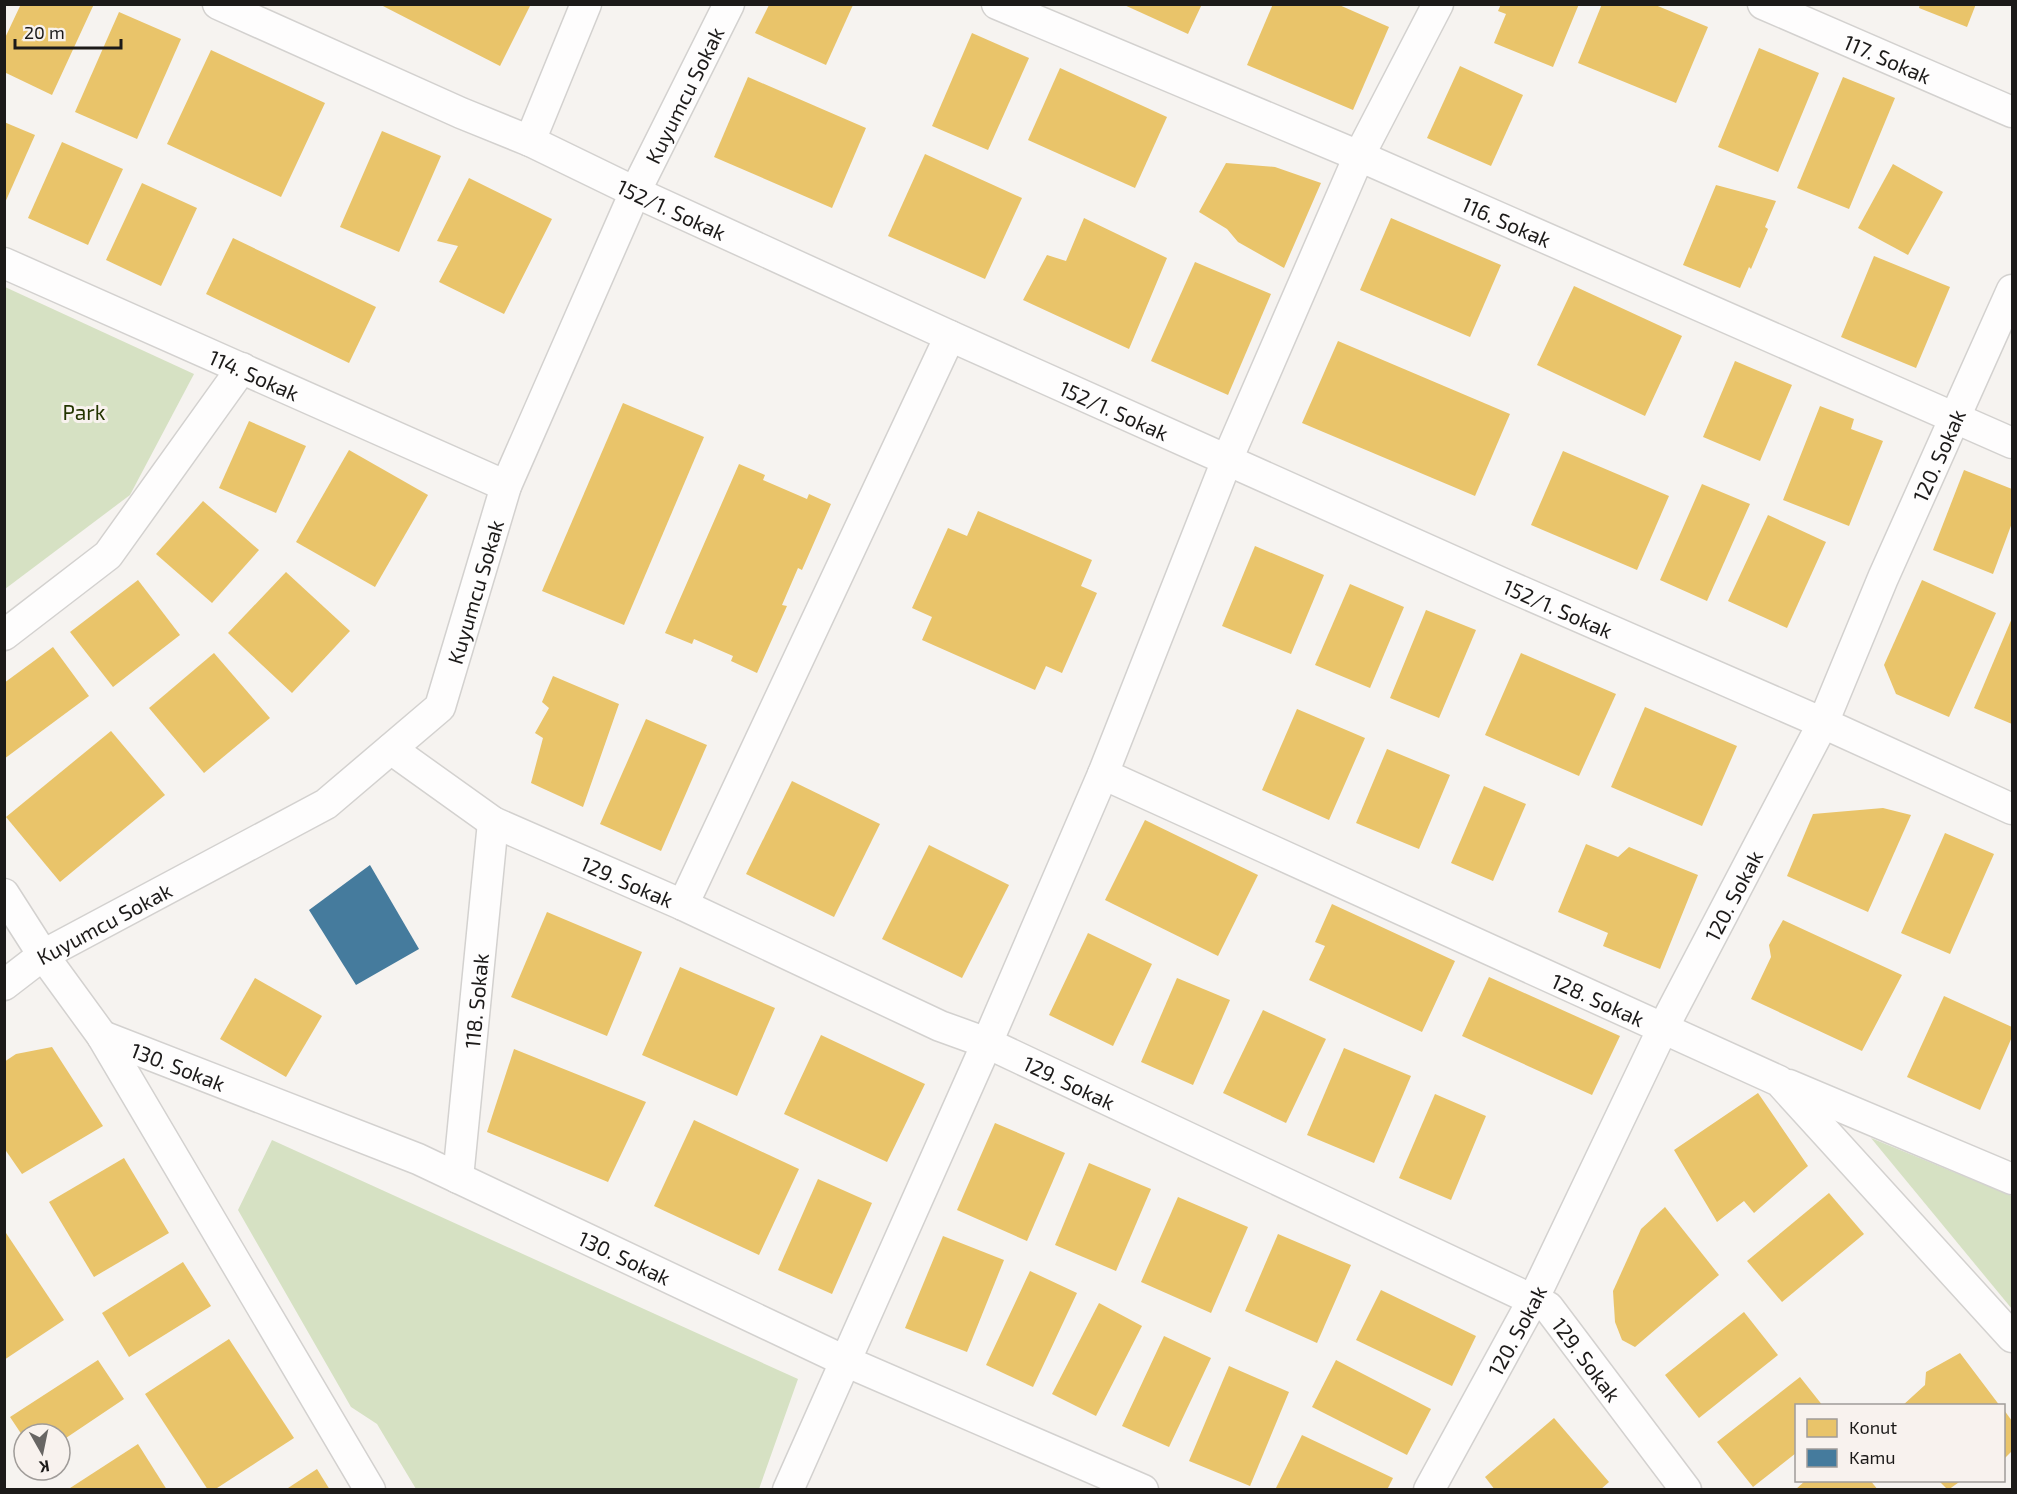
<svg xmlns="http://www.w3.org/2000/svg" width="2017" height="1494" font-family="'Exo 2',sans-serif">
<style>
.green{fill:#d6e1c3}
.homes{fill:#e9c46a}
.public{fill:#457b9d}
.lines{fill:none;stroke-linecap:round;stroke-linejoin:round}
.minor-casing{stroke:#d3d1cf;stroke-width:33}
.minor{stroke:#fefdfd;stroke-width:30}
.labels{text-anchor:middle;dominant-baseline:central;stroke-width:6;stroke-linejoin:round;paint-order:stroke}
.street-label{font-size:21px;fill:#1c1a19;stroke:#f8f2ee}
.park-label{font-size:21px;fill:#243500;stroke:#f8f2ee}
</style>
<rect width="100%" height="100%" fill="#f6f3f0"/>
<g class="green">
<path d="M5 287 194 374 130 495 5 589Z"/>
<path d="M1871 1138 2012 1196V1309Z"/>
<path d="M272 1140 798 1379 759 1489H416L377 1424 351 1407 238 1210Z"/>
</g>
<g class="homes">
<path d="M21 4H94L52 95 4 72V40Z"/>
<path d="M379 4H531L500 66Z"/>
<path d="M1122 4H1202L1188 34Z"/>
<path d="M1273 4H1337L1389 27 1353 110 1247 65Z"/>
<path d="M1501 4H1579L1553 67 1494 43 1506 14 1498 11Z"/>
<path d="M1602 4H1653L1708 27 1676 103 1578 63Z"/>
<path d="M1920 4H1976L1967 27 1919 8Z"/>
<path d="M769 5H853L826 65 755 33Z"/>
<path d="M119 12 181 39 137 139 75 112Z"/>
<path d="M972 33 1029 58 988 150 932 126Z"/>
<path d="M1759 48 1819 73 1778 172 1718 147Z"/>
<path d="M211 50 325 103 281 197 167 144Z"/>
<path d="M1460 66 1523 95 1491 166 1427 138Z"/>
<path d="M1060 68 1167 117 1135 188 1028 140Z"/>
<path d="M748 77 866 128 832 208 714 157Z"/>
<path d="M1843 77 1895 98 1849 209 1797 188Z"/>
<path d="M4 122 35 135 4 205Z"/>
<path d="M382 131 441 156 399 252 340 227Z"/>
<path d="M62 142 123 169 88 245 28 218Z"/>
<path d="M925 154 1022 198 985 279 888 236Z"/>
<path d="M1226 163 1275 167 1321 183 1284 268 1238 242 1227 229 1199 212Z"/>
<path d="M1893 164 1943 192 1908 255 1858 228Z"/>
<path d="M469 178 552 219 504 314 439 282 458 246 437 241Z"/>
<path d="M142 183 197 208 161 286 106 260Z"/>
<path d="M1716 185 1776 201 1765 227 1768 229 1751 269 1749 267 1740 288 1683 265Z"/>
<path d="M1084 218 1167 258 1129 349 1023 300 1047 255 1066 261Z"/>
<path d="M1391 218 1501 265 1470 337 1360 290Z"/>
<path d="M233 238 376 307 349 363 206 294Z"/>
<path d="M1874 256 1950 287 1916 368 1841 337Z"/>
<path d="M1195 262 1271 294 1228 395 1151 361Z"/>
<path d="M1574 286 1682 336 1645 416 1537 365Z"/>
<path d="M1338 341 1510 414 1475 496 1302 423Z"/>
<path d="M1735 361 1792 385 1760 461 1703 437Z"/>
<path d="M623 403 704 437 624 625 542 591Z"/>
<path d="M1820 406 1854 419 1851 429 1883 441 1849 526 1783 500Z"/>
<path d="M249 421 306 446 276 513 219 488Z"/>
<path d="M349 450 428 495 375 587 296 542Z"/>
<path d="M1563 451 1669 496 1637 570 1531 525Z"/>
<path d="M739 464 765 475 763 480 807 499 809 494 831 504 802 570 798 568 782 605 787 606 757 673 731 661 733 656 694 639 692 644 665 633Z"/>
<path d="M1964 470 2012 489V523L1993 574 1933 550Z"/>
<path d="M1702 484 1750 504 1707 601 1660 580Z"/>
<path d="M203 501 259 550 212 603 156 554Z"/>
<path d="M978 511 1092 560 1081 586 1097 593 1062 673 1046 666 1035 690 922 640 932 617 912 608 948 528 967 536Z"/>
<path d="M1768 515 1826 542 1787 628 1728 601Z"/>
<path d="M1255 546 1324 575 1291 654 1222 626Z"/>
<path d="M286 572 350 631 292 693 228 633Z"/>
<path d="M138 580 180 635 113 687 70 632Z"/>
<path d="M1922 580 1996 613 1949 717 1896 694 1884 665Z"/>
<path d="M1350 584 1404 607 1370 688 1315 665Z"/>
<path d="M1426 610 1476 630 1439 718 1390 698Z"/>
<path d="M2012 618V724L1974 708Z"/>
<path d="M53 647 89 696 4 759V683Z"/>
<path d="M214 653 270 718 204 773 149 708Z"/>
<path d="M1521 653 1616 694 1579 776 1485 735Z"/>
<path d="M553 676 619 704 583 807 531 783 543 738 535 733 549 708 542 702Z"/>
<path d="M1645 707 1737 746 1702 826 1611 787Z"/>
<path d="M1297 709 1365 738 1329 820 1262 790Z"/>
<path d="M646 719 707 745 661 851 600 824Z"/>
<path d="M111 731 165 795 60 882 6 817Z"/>
<path d="M1387 749 1450 775 1419 849 1356 823Z"/>
<path d="M792 781 880 824 834 917 746 874Z"/>
<path d="M1484 786 1526 804 1493 881 1451 863Z"/>
<path d="M1883 808 1911 815 1868 912 1787 876 1813 814Z"/>
<path d="M1145 820 1258 875 1218 956 1105 900Z"/>
<path d="M1945 833 1994 854 1950 954 1901 933Z"/>
<path d="M1586 844 1618 857 1629 847 1698 875 1660 969 1603 946 1608 933 1558 912Z"/>
<path d="M929 845 1009 885 962 978 882 939Z"/>
<path d="M1332 904 1455 961 1422 1032 1309 980 1325 946 1315 942Z"/>
<path d="M547 912 642 952 607 1036 511 997Z"/>
<path d="M1783 920 1902 975 1862 1051 1751 999 1771 957 1769 945Z"/>
<path d="M1088 933 1152 964 1113 1046 1049 1015Z"/>
<path d="M680 967 775 1008 737 1096 642 1055Z"/>
<path d="M1489 977 1620 1036 1592 1095 1462 1036Z"/>
<path d="M255 978 322 1016 286 1077 220 1039Z"/>
<path d="M1177 978 1230 1000 1193 1085 1141 1062Z"/>
<path d="M1944 996 2012 1027V1037L1980 1110 1907 1077Z"/>
<path d="M1263 1010 1326 1039 1286 1123 1223 1093Z"/>
<path d="M821 1035 925 1084 887 1162 784 1114Z"/>
<path d="M52 1047 103 1126 22 1174 4 1148V1062L16 1054Z"/>
<path d="M1344 1048 1411 1076 1374 1163 1307 1135Z"/>
<path d="M514 1049 646 1102 608 1182 487 1132Z"/>
<path d="M1758 1093 1808 1166 1754 1213 1744 1201 1717 1222 1674 1150Z"/>
<path d="M1435 1094 1486 1116 1451 1200 1399 1178Z"/>
<path d="M694 1120 799 1169 759 1255 654 1206Z"/>
<path d="M995 1123 1065 1153 1027 1241 957 1210Z"/>
<path d="M124 1158 169 1233 94 1277 49 1202Z"/>
<path d="M1089 1163 1151 1189 1116 1271 1055 1245Z"/>
<path d="M818 1179 872 1203 832 1294 778 1270Z"/>
<path d="M1829 1193 1864 1234 1782 1302 1747 1261Z"/>
<path d="M1178 1197 1248 1227 1211 1313 1141 1282Z"/>
<path d="M1665 1207 1719 1275 1635 1347 1622 1340 1615 1322 1613 1291 1641 1229Z"/>
<path d="M4 1230 64 1320 4 1360Z"/>
<path d="M1278 1234 1351 1265 1317 1343 1245 1311Z"/>
<path d="M943 1236 1004 1260 967 1352 905 1328Z"/>
<path d="M183 1262 211 1306 129 1357 102 1313Z"/>
<path d="M1030 1271 1077 1293 1033 1387 986 1365Z"/>
<path d="M1381 1290 1476 1336 1452 1386 1356 1340Z"/>
<path d="M1099 1303 1142 1326 1096 1416 1052 1394Z"/>
<path d="M1744 1312 1778 1355 1699 1418 1665 1375Z"/>
<path d="M1164 1336 1211 1358 1169 1447 1122 1426Z"/>
<path d="M229 1339 294 1438 214 1490H208L145 1394Z"/>
<path d="M1960 1353 2000 1406H1902L1925 1385 1926 1372Z"/>
<path d="M98 1360 124 1399 60 1442V1434H24V1438L10 1417Z"/>
<path d="M1336 1360 1431 1409 1407 1455 1312 1407Z"/>
<path d="M1229 1366 1289 1392 1250 1486 1189 1461Z"/>
<path d="M1800 1377 1823 1406H1796V1453L1753 1487 1717 1442Z"/>
<path d="M2004 1410 2012 1421V1451L2004 1459Z"/>
<path d="M1554 1418 1609 1482 1600 1490H1495L1485 1477Z"/>
<path d="M1302 1435 1393 1478 1387 1490H1275Z"/>
<path d="M138 1444 167 1490H67Z"/>
<path d="M317 1469 330 1490H285Z"/>
<path d="M1806 1480H1870L1878 1490H1795Z"/>
<path d="M1938 1480H1962L1948 1490Z"/>
</g>
<path class="public" d="M370 865 419 949 356 985 309 910Z"/>
<g class="lines">
<g class="minor-casing">
<g id="minor">
<path id="s1" d="M218 4 461 113 530 141 635 192 950 336 1504 584 1823 723 2012 809"/>
<path id="s2" d="M997 4 1359 156 2012 443"/>
<path id="s3" d="M1763 4 2012 112"/>
<path d="M530 141 586 4"/>
<path id="s4" d="M4 263 506 486"/>
<path d="M4 635 108 555 242 368"/>
<path id="s5" d="M391 749 493 822 683 905 940 1026 987 1043 1548 1307 1686 1490"/>
<path id="s6" d="M1103 774 1779 1081 2012 1337"/>
<path d="M4 894 43 955 102 1036 370 1490"/>
<path d="M683 905 950 336"/>
<path id="s7" d="M4 985 43 955 326 804 440 707 506 486 635 192 729 4"/>
<path id="s8" d="M102 1036 418 1159 845 1361 1143 1490"/>
<path d="M1789 1085 2012 1179"/>
<path id="s9" d="M458 1178 493 822"/>
<path d="M788 1490 987 1043 1103 774 1227 460 1359 156 1438 4"/>
<path id="s10" d="M1429 1490 1533 1300 1663 1028 1823 723 1883 578 2012 290"/>
</g>
</g>
<use href="#minor" class="minor"/>
</g>
<g class="labels">
<g class="street-label">
<text stroke="none"><textPath href="#s3" startOffset="136">117. Sokak</textPath></text>
<text stroke="none"><textPath href="#s7" startOffset="1180">Kuyumcu Sokak</textPath></text>
<text stroke="none"><textPath href="#s1" startOffset="498">152/1. Sokak</textPath></text>
<text stroke="none"><textPath href="#s2" startOffset="554">116. Sokak</textPath></text>
<text stroke="none"><textPath href="#s4" startOffset="274">114. Sokak</textPath></text>
<text stroke="none"><textPath href="#s1" startOffset="984">152/1. Sokak</textPath></text>
<text stroke="none"><textPath href="#s10" startOffset="1154">120. Sokak</textPath></text>
<text stroke="none"><textPath href="#s7" startOffset="640">Kuyumcu Sokak</textPath></text>
<text stroke="none"><textPath href="#s1" startOffset="1470">152/1. Sokak</textPath></text>
<text stroke="none"><textPath href="#s5" startOffset="272">129. Sokak</textPath></text>
<text stroke="none"><textPath href="#s10" startOffset="668">120. Sokak</textPath></text>
<text stroke="none"><textPath href="#s7" startOffset="118">Kuyumcu Sokak</textPath></text>
<text stroke="none"><textPath href="#s6" startOffset="544">128. Sokak</textPath></text>
<text stroke="none"><textPath href="#s9" startOffset="178">118. Sokak</textPath></text>
<text stroke="none"><textPath href="#s8" startOffset="82">130. Sokak</textPath></text>
<text stroke="none"><textPath href="#s5" startOffset="758">129. Sokak</textPath></text>
<text stroke="none"><textPath href="#s8" startOffset="568">130. Sokak</textPath></text>
<text stroke="none"><textPath href="#s10" startOffset="182">120. Sokak</textPath></text>
<text stroke="none"><textPath href="#s5" startOffset="1352">129. Sokak</textPath></text>
</g>
<g class="park-label">
<text x="84" y="411">Park</text>
</g>
</g>
<rect width="2017" height="1494" fill="none" stroke="#1c1a19" stroke-width="12"/>
<rect x="1795" y="1404" width="210" height="78" fill="#f8f2ee" stroke="#a09c99" stroke-width="1.5"/>
<rect x="1807" y="1419" width="30" height="18" fill="#e9c46a" stroke="#a09c99" stroke-width="1.5"/>
<text x="1849" y="1434" font-size="18" fill="#1c1a19">Konut</text>
<rect x="1807" y="1449" width="30" height="18" fill="#457b9d" stroke="#a09c99" stroke-width="1.5"/>
<text x="1849" y="1464" font-size="18" fill="#1c1a19">Kamu</text>
<g transform="translate(42 1452) rotate(171)"><circle r="28" fill="#f8f2ee" stroke="#a09c99" stroke-width="1.5"/>
<path d="M0-4.5L10 22L0 15L-10 22Z" fill="#686664"/>
<text y="-9" font-size="16" font-weight="bold" text-anchor="middle" fill="#1c1a19">K</text>
</g>
<path d="M15 39v9h106v-9" fill="none" stroke="#1c1a19" stroke-width="3"/>
<text x="24" y="39" font-size="18" fill="#1c1a19" stroke="#f8f2ee" stroke-width="4.5" paint-order="stroke">20 m</text>
</svg>
